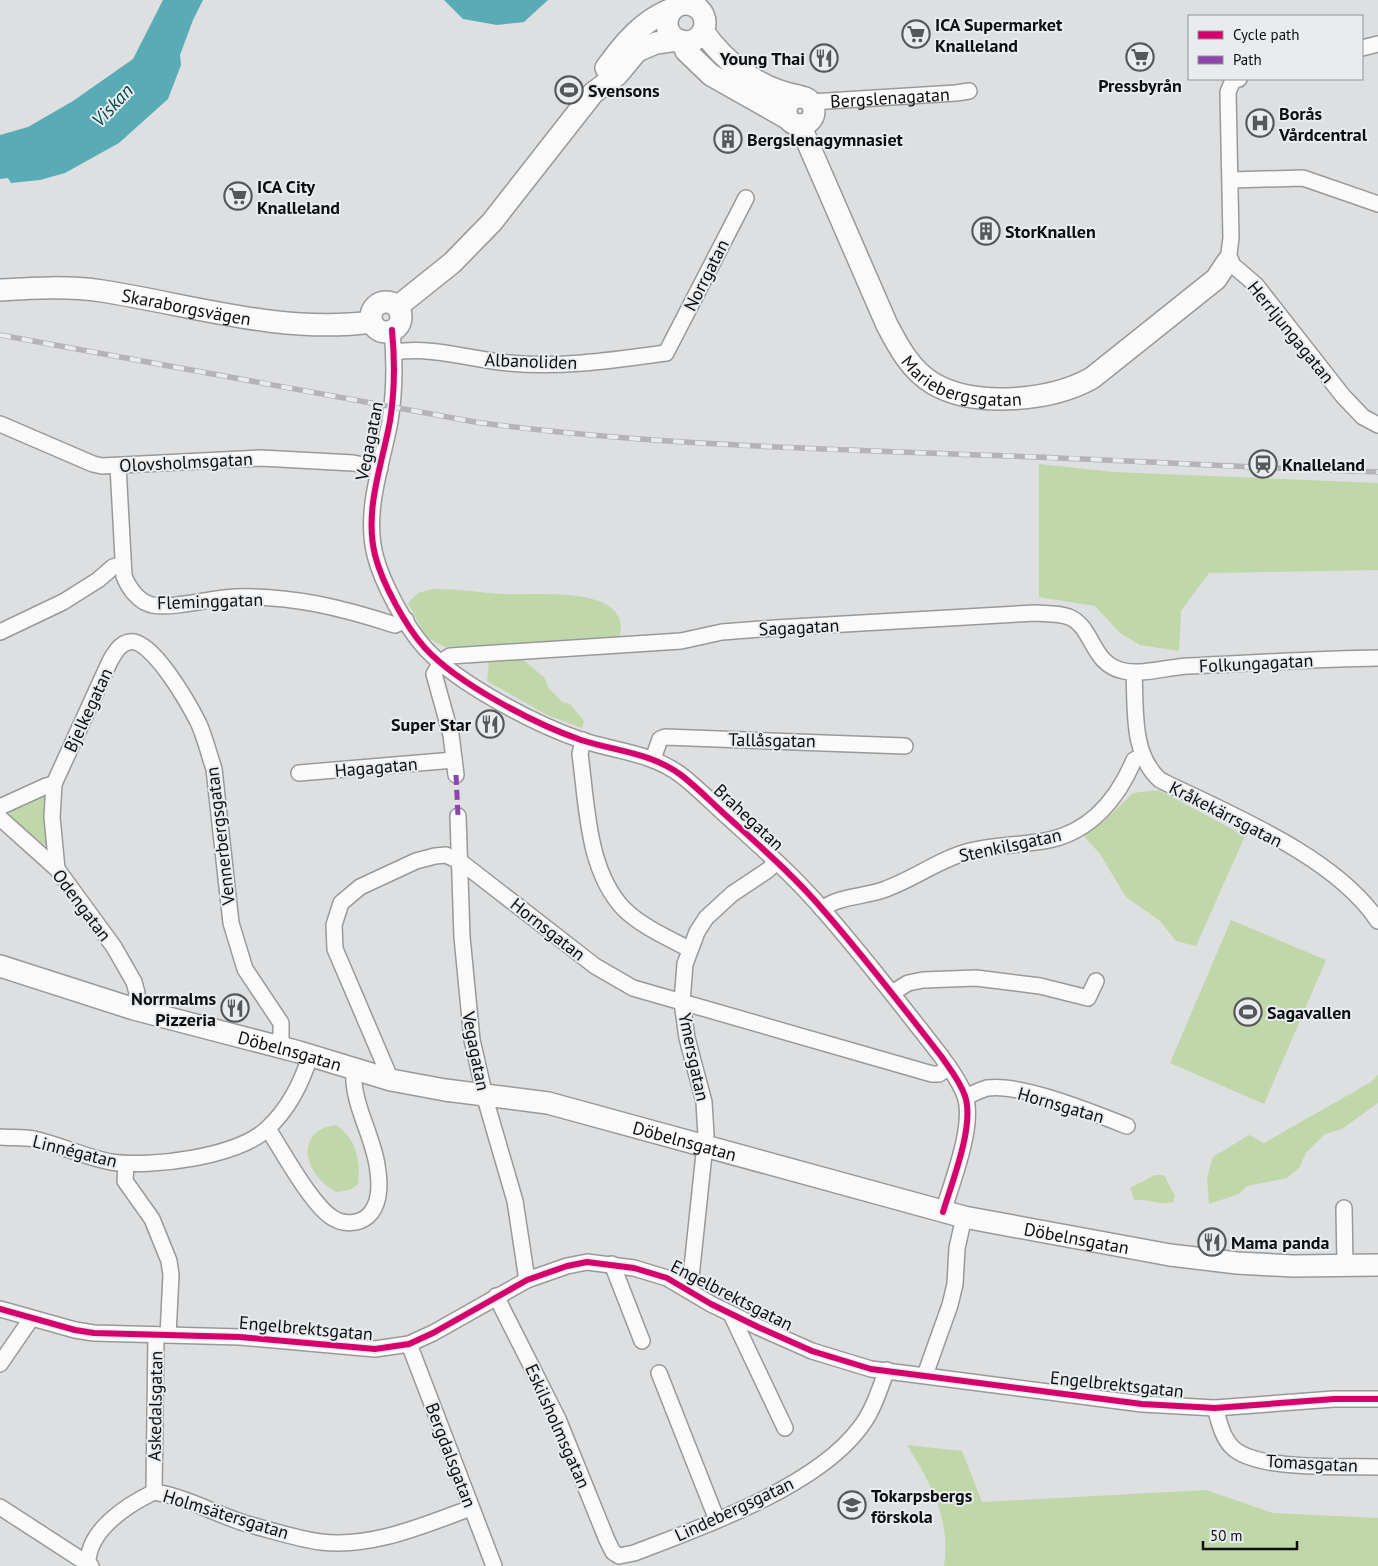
<svg xmlns="http://www.w3.org/2000/svg" width="1378" height="1566" font-family="'PT Sans',sans-serif">
<style>
.green{fill:#c0d7a9}
.water{fill:#59acb6}
.lines{fill:none;stroke-linecap:round;stroke-linejoin:round}
.street-casing{stroke:#98999a;stroke-width:18}
.secondary-casing{stroke:#98999a;stroke-width:24}
.street{stroke:#fafafa;stroke-width:15}
.secondary{stroke:#fafafa;stroke-width:21}
.rail-casing{stroke:#b4b4b6;stroke-width:5.5}
.rail{stroke:#e9ecef;stroke-width:4;stroke-dasharray:11;stroke-linecap:butt}
.quiet{stroke:#8e44ad;stroke-width:5;stroke-dasharray:10 5;stroke-linecap:butt}
.cycleway-casing{stroke:#e9ecef;stroke-width:9}
.cycleway{stroke:#d6006c;stroke-width:6}
.labels{text-anchor:middle;dominant-baseline:central;stroke-width:4;stroke-linejoin:round;paint-order:stroke}
.poi-label{font-size:18px;font-weight:bold;fill:#0d0e0f;stroke:#e9ecef;text-anchor:start}
.street-label{font-size:18px;fill:#0d0e0f;stroke:#e9ecef}
.water-label{font-size:19px;font-style:italic;fill:#04484f;stroke:#e9ecef}
</style>
<rect width="100%" height="100%" fill="#dddfe1"/>
<g class="green">
<path d="M1039 464 1114 472 1378 483V570L1209 573 1181 611 1179 651 1140 645 1120 633 1095 606 1039 597Z"/>
<path d="M433 589C457 589 478 592 502 594 533 596 636 583 619 639L445 647 426 637 408 603 418 593Z"/>
<path d="M521 658 545 678 548 687 562 702 570 704 584 721 582 728 547 715 487 681 489 661Z"/>
<path d="M1159 790 1245 836 1196 946 1176 941 1160 921 1126 897 1100 854 1084 836 1103 822 1133 793Z"/>
<path d="M45 795 47 796 49 844 45 845 10 817V813L13 808Z"/>
<path d="M1231 920 1326 960 1264 1104 1170 1063Z"/>
<path d="M1378 1075V1103L1342 1129 1325 1134 1306 1153 1299 1168 1287 1178 1247 1186 1239 1194 1209 1204 1207 1177 1213 1157 1249 1135 1264 1143 1371 1082Z"/>
<path d="M336 1125C356 1138 361 1162 358 1184L350 1190 337 1192C306 1178 291 1131 336 1125Z"/>
<path d="M1155 1175H1164L1175 1196 1173 1202C1158 1206 1148 1198 1134 1200L1130 1188Z"/>
<path d="M907 1445 962 1451 982 1502 1206 1490 1273 1513 1378 1518V1566H944C951 1519 931 1484 907 1445Z"/>
</g>
<g class="water">
<path d="M163 0H203L193 20 180 55 181 65 168 99 119 143 65 173 40 180 11 183 8 178 0 179V135L28 127 73 101 133 59Z"/>
<path d="M444 0H548L524 22 497 25 463 19Z"/>
</g>
<g class="lines">
<g class="street-casing">
<g id="street">
<path d="M1362 48 1378 44"/>
<path d="M1239 79 1233 80 1228 92 1231 238 1228 261 1256 285 1343 396 1363 417 1378 425"/>
<path id="s1" d="M811 102 956 93 969 91"/>
<path d="M1231 180 1303 178 1378 204"/>
<path d="M392 330C395 361 395 390 390 421 382 465 364 510 375 555 382 583 406 627 425 648 458 684 535 724 581 740 615 751 652 753 681 775 698 788 713 804 730 819 762 848 796 878 824 911 865 958 903 1007 941 1056 950 1069 960 1081 965 1096 975 1125 952 1182 943 1212"/>
<path d="M395 352C433 346 472 360 509 363 562 368 614 360 666 353L746 198"/>
<path d="M0 424 93 464 102 466 261 458 353 463 380 468"/>
<path d="M118 466 124 576C129 589 139 602 152 605 174 609 211 598 235 597 291 595 343 608 395 625L406 620"/>
<path d="M0 632 63 602 98 580 113 567 123 564"/>
<path d="M1134 673C1136 709 1131 754 1160 780 1229 814 1335 856 1378 921"/>
<path d="M583 740 580 754C587 804 587 871 624 909 641 926 668 938 689 949"/>
<path d="M653 759 660 739 665 737 905 746"/>
<path d="M299 773 454 760"/>
<path d="M456 775 451 735 434 674 441 662 450 656 681 641 722 632 775 628 1035 613C1046 614 1058 613 1069 617 1094 627 1091 665 1124 671 1144 675 1167 667 1188 666 1251 663 1315 659 1378 658"/>
<path d="M0 807 46 786 54 784"/>
<path d="M458 816 462 937 472 1040 487 1105 515 1201 527 1280"/>
<path d="M0 818 57 869 114 947 134 982 137 993 134 1009"/>
<path d="M57 869 52 817 54 784 110 661C115 653 119 644 129 642 151 636 190 706 199 724 205 738 209 754 214 769L231 923 245 969 281 1023V1048"/>
<path d="M822 909C839 896 863 897 883 890 913 880 939 859 970 851 996 845 1023 845 1049 840 1091 831 1118 798 1134 760L1142 756"/>
<path d="M892 993 908 983 923 980 976 978 1040 986 1088 998 1096 981"/>
<path d="M391 1080 335 949 334 925 341 903 360 887 416 861 435 856 446 855 461 862 595 966 633 988 932 1074H939L949 1067"/>
<path d="M966 1097C972 1094 980 1090 987 1088 1021 1083 1094 1113 1127 1126"/>
<path d="M268 1129C282 1150 312 1206 333 1218 344 1225 359 1224 368 1216 381 1204 380 1182 377 1165 372 1133 351 1102 354 1069"/>
<path d="M0 1137C11 1138 23 1137 34 1139 60 1145 85 1157 111 1162 151 1168 238 1157 268 1128 288 1109 302 1082 310 1056"/>
<path d="M126 1164 125 1181 152 1219 169 1261 171 1275 168 1335"/>
<path d="M1344 1208 1345 1266"/>
<path d="M612 1264 642 1341"/>
<path d="M688 1290 691 1277 706 1135 704 1102 687 1038 682 1002 685 964 697 932 706 918 732 894 768 870 776 862"/>
<path d="M496 1296 558 1419 607 1540 613 1552 619 1556 634 1553C702 1527 814 1488 859 1429 873 1412 879 1390 887 1370"/>
<path d="M0 1309 75 1330 94 1333 240 1337 375 1349 409 1344 433 1333 527 1280 567 1266 587 1262 634 1268 667 1278 711 1304 758 1327 812 1351 871 1369 1142 1404 1215 1408 1334 1399H1378"/>
<path d="M731 1314 785 1428"/>
<path d="M409 1344 494 1566"/>
<path d="M0 1364 31 1319"/>
<path d="M659 1373 717 1520"/>
<path d="M925 1375 950 1305 955 1284 957 1248 964 1217"/>
<path d="M1215 1408C1219 1421 1222 1437 1232 1447 1255 1471 1344 1466 1378 1467"/>
<path d="M154 1492C187 1497 215 1514 247 1524 271 1530 297 1539 321 1542 373 1548 424 1525 471 1508"/>
<path d="M0 1507 91 1566"/>
<path d="M88 1566C86 1531 127 1505 154 1492L156 1335"/>
</g>
</g>
<g class="secondary-casing">
<g id="secondary">
<circle cx="686" cy="23" r="19"/>
<path d="M703 31C725 63 759 89 799 96"/>
<path d="M682 41 686 51 711 75 787 118"/>
<path d="M606 68C624 43 643 20 672 9"/>
<circle cx="800" cy="111" r="14"/>
<path id="s2" d="M800 125 887 325C898 346 911 371 934 384 976 408 1051 401 1092 378L1216 279 1228 261"/>
<path id="s3" d="M0 290C34 288 68 286 102 291 192 305 280 334 372 322"/>
<circle cx="386" cy="317" r="15"/>
<path d="M397 307 452 263 492 222 593 93 617 75 637 51 656 43 678 40"/>
<path id="s4" d="M0 966 134 1009 299 1052 391 1080 445 1090 548 1103 964 1217 1170 1255 1237 1263 1293 1266 1378 1265"/>
</g>
</g>
<use href="#street" class="street"/>
<use href="#secondary" class="secondary"/>
<g class="rail-casing">
<path id="rail" d="M0 335 475 422C642 445 810 448 978 455 1112 459 1245 468 1378 472"/>
</g>
<use href="#rail" class="rail"/>
<path class="quiet" d="M456 775 458 816"/>
<g class="cycleway-casing">
<g id="cycleway">
<path d="M392 330C395 361 395 390 390 421 382 465 364 510 375 555 382 583 406 627 425 648 458 684 535 724 581 740 615 751 652 753 681 775 698 788 713 804 730 819 762 848 796 878 824 911 865 958 903 1007 941 1056 950 1069 960 1081 965 1096 975 1125 952 1182 943 1212"/>
<path d="M0 1309 75 1330 94 1333 240 1337 375 1349 409 1344 433 1333 527 1280 567 1266 587 1262 634 1268 667 1278 711 1304 758 1327 812 1351 871 1369 1142 1404 1215 1408 1334 1399H1378"/>
</g>
</g>
<use href="#cycleway" class="cycleway"/>
</g>
<defs>
<g id="supermarket-ring" transform="scale(1.4375)"><circle r="9.5" fill="#e9ecef" stroke="#565758" stroke-width="1.5"/><path d="M-6-5.5h2.5l.6 2H6L4.5 2H-2.5L-4.4-4H-6ZM-1.5 3.2a1.3 1.3 0 1 0 .1 0ZM3 3.2a1.3 1.3 0 1 0 .1 0Z" fill="#565758"/></g>
<g id="restaurant-ring" transform="scale(1.4375)"><circle r="9.5" fill="#e9ecef" stroke="#565758" stroke-width="1.5"/><path d="M-5-6h1v4h1v-4h1v4h1v-4h1v5L-1.5 .5V6h-2V.5L-5-1ZM5-6V6H3V1.5H1.5Q1.5-4 5-6Z" fill="#565758"/></g>
<g id="stadium-ring" transform="scale(1.4375)"><circle r="9.5" fill="#e9ecef" stroke="#565758" stroke-width="1.5"/><path d="M0-5a6.5 5 0 1 0 0 10a6.5 5 0 1 0 0-10ZM-3.5-1.8h7v3.6h-7Z" fill="#565758"/></g>
<g id="hospital-ring" transform="scale(1.4375)"><circle r="9.5" fill="#e9ecef" stroke="#565758" stroke-width="1.5"/><path d="M-5-5h3v3.5h4V-5h3V5h-3V1.5h-4V5h-3Z" fill="#565758"/></g>
<g id="building-ring" transform="scale(1.4375)"><circle r="9.5" fill="#e9ecef" stroke="#565758" stroke-width="1.5"/><path d="M-4-6H4V6H1V3H-1V6H-4ZM-2.5-4.3h1.7v1.8h-1.7ZM.8-4.3h1.7v1.8H.8ZM-2.5-1h1.7V.8h-1.7ZM.8-1h1.7V.8H.8Z" fill="#565758"/></g>
<g id="station-ring" transform="scale(1.4375)"><circle r="9.5" fill="#e9ecef" stroke="#565758" stroke-width="1.5"/><path d="M-3-6H3Q5-6 5-4V2Q5 4 3 4L4.5 6H3L1.5 4h-3L-3 6H-4.5L-3 4Q-5 4-5 2V-4Q-5-6-3-6ZM-3.5-4v3h7v-3ZM-3.5 1v1.5H-2V1ZM2 1v1.5H3.5V1Z" fill="#565758"/></g>
<g id="school-ring" transform="scale(1.4375)"><circle r="9.5" fill="#e9ecef" stroke="#565758" stroke-width="1.5"/><path d="M0-5L7-2L0 1L-7-2ZM-4 1L0 2.5L4 1V4Q0 6-4 4Z" fill="#565758"/></g>
</defs>
<g fill-rule="evenodd">
<use href="#supermarket-ring" x="916" y="34"/>
<use href="#supermarket-ring" x="1140" y="57"/>
<use href="#restaurant-ring" x="824" y="58"/>
<use href="#stadium-ring" x="569" y="90"/>
<use href="#hospital-ring" x="1260" y="123"/>
<use href="#building-ring" x="728" y="139"/>
<use href="#supermarket-ring" x="238" y="196"/>
<use href="#building-ring" x="986" y="231"/>
<use href="#station-ring" x="1263" y="464"/>
<use href="#restaurant-ring" x="490" y="724"/>
<use href="#restaurant-ring" x="235" y="1008"/>
<use href="#stadium-ring" x="1248" y="1012"/>
<use href="#restaurant-ring" x="1212" y="1242"/>
<use href="#school-ring" x="852" y="1505"/>
</g>
<g class="labels">
<g class="poi-label">
<text x="935" y="24">ICA Supermarket<tspan x="935" dy="21">Knalleland</tspan></text>
<text x="805" y="58" text-anchor="end">Young Thai</text>
<text x="1140" y="85" text-anchor="middle">Pressbyrån</text>
<text x="588" y="90">Svensons</text>
<text x="1279" y="113">Borås<tspan x="1279" dy="21">Vårdcentral</tspan></text>
<text x="747" y="139">Bergslenagymnasiet</text>
<text x="257" y="186">ICA City<tspan x="257" dy="21">Knalleland</tspan></text>
<text x="1005" y="231">StorKnallen</text>
<text x="1282" y="464">Knalleland</text>
<text x="471" y="724" text-anchor="end">Super Star</text>
<text x="216" y="998" text-anchor="end">Norrmalms<tspan x="216" dy="21">Pizzeria</tspan></text>
<text x="1267" y="1012">Sagavallen</text>
<text x="1231" y="1242">Mama panda</text>
<text x="871" y="1495">Tokarpsbergs<tspan x="871" dy="21">förskola</tspan></text>
</g>
<g class="street-label">
<text stroke="none"><textPath href="#s1" startOffset="79">Bergslenagatan</textPath></text>
<text transform="translate(706 275) rotate(-63)">Norrgatan</text>
<text stroke="none"><textPath href="#s3" startOffset="188">Skaraborgsvägen</textPath></text>
<text transform="translate(1291 332) rotate(51)">Herrljungagatan</text>
<text transform="translate(531 361) rotate(2)">Albanoliden</text>
<text stroke="none"><textPath href="#s2" startOffset="320">Mariebergsgatan</textPath></text>
<text transform="translate(369 441) rotate(-79)">Vegagatan</text>
<text transform="translate(186 462) rotate(-3)">Olovsholmsgatan</text>
<text transform="translate(210 601) rotate(-2)">Fleminggatan</text>
<text transform="translate(799 627) rotate(-3)">Sagagatan</text>
<text transform="translate(1256 663) rotate(-3)">Folkungagatan</text>
<text transform="translate(88 710) rotate(-65)">Bjelkegatan</text>
<text transform="translate(772 740) rotate(1)">Tallåsgatan</text>
<text transform="translate(376 767) rotate(-5)">Hagagatan</text>
<text transform="translate(1226 814) rotate(27)">Kråkekärrsgatan</text>
<text transform="translate(749 817) rotate(43)">Brahegatan</text>
<text transform="translate(220 836) rotate(-97)">Vennerbergsgatan</text>
<text transform="translate(1010 845) rotate(-12)">Stenkilsgatan</text>
<text transform="translate(82 905) rotate(53)">Odengatan</text>
<text transform="translate(548 929) rotate(38)">Hornsgatan</text>
<text transform="translate(476 1051) rotate(79)">Vegagatan</text>
<text stroke="none"><textPath href="#s4" startOffset="302">Döbelnsgatan</textPath></text>
<text transform="translate(694 1057) rotate(78)">Ymersgatan</text>
<text transform="translate(1061 1105) rotate(16)">Hornsgatan</text>
<text stroke="none"><textPath href="#s4" startOffset="708">Döbelnsgatan</textPath></text>
<text transform="translate(75 1151) rotate(14)">Linnégatan</text>
<text stroke="none"><textPath href="#s4" startOffset="1112">Döbelnsgatan</textPath></text>
<text transform="translate(732 1295) rotate(27)">Engelbrektsgatan</text>
<text transform="translate(306 1328) rotate(5)">Engelbrektsgatan</text>
<text transform="translate(1117 1384) rotate(6)">Engelbrektsgatan</text>
<text transform="translate(155 1406) rotate(-89)">Askedalsgatan</text>
<text transform="translate(558 1426) rotate(66)">Eskilsholmsgatan</text>
<text transform="translate(451 1455) rotate(69)">Bergdalsgatan</text>
<text transform="translate(1312 1463) rotate(3)">Tomasgatan</text>
<text transform="translate(734 1509) rotate(-25)">Lindebergsgatan</text>
<text transform="translate(226 1514) rotate(17)">Holmsätersgatan</text>
</g>
<g class="water-label">
<text transform="translate(112 105) rotate(-47)">Viskan</text>
</g>
</g>
<rect x="1188" y="15" width="175" height="65" fill="#e9ecef" stroke="#919395"/>
<rect x="1198" y="31" width="25" height="8" fill="#d6006c" stroke="#919395"/>
<text x="1233" y="40" font-size="15" fill="#0d0e0f">Cycle path</text>
<rect x="1198" y="56" width="25" height="8" fill="#8e44ad" stroke="#919395"/>
<text x="1233" y="65" font-size="15" fill="#0d0e0f">Path</text>
<path d="M1203 1541v8h94v-8" fill="none" stroke="#0d0e0f" stroke-width="2.5"/>
<text x="1210" y="1541" font-size="15" fill="#0d0e0f" stroke="#e9ecef" stroke-width="4" paint-order="stroke">50 m</text>
</svg>
